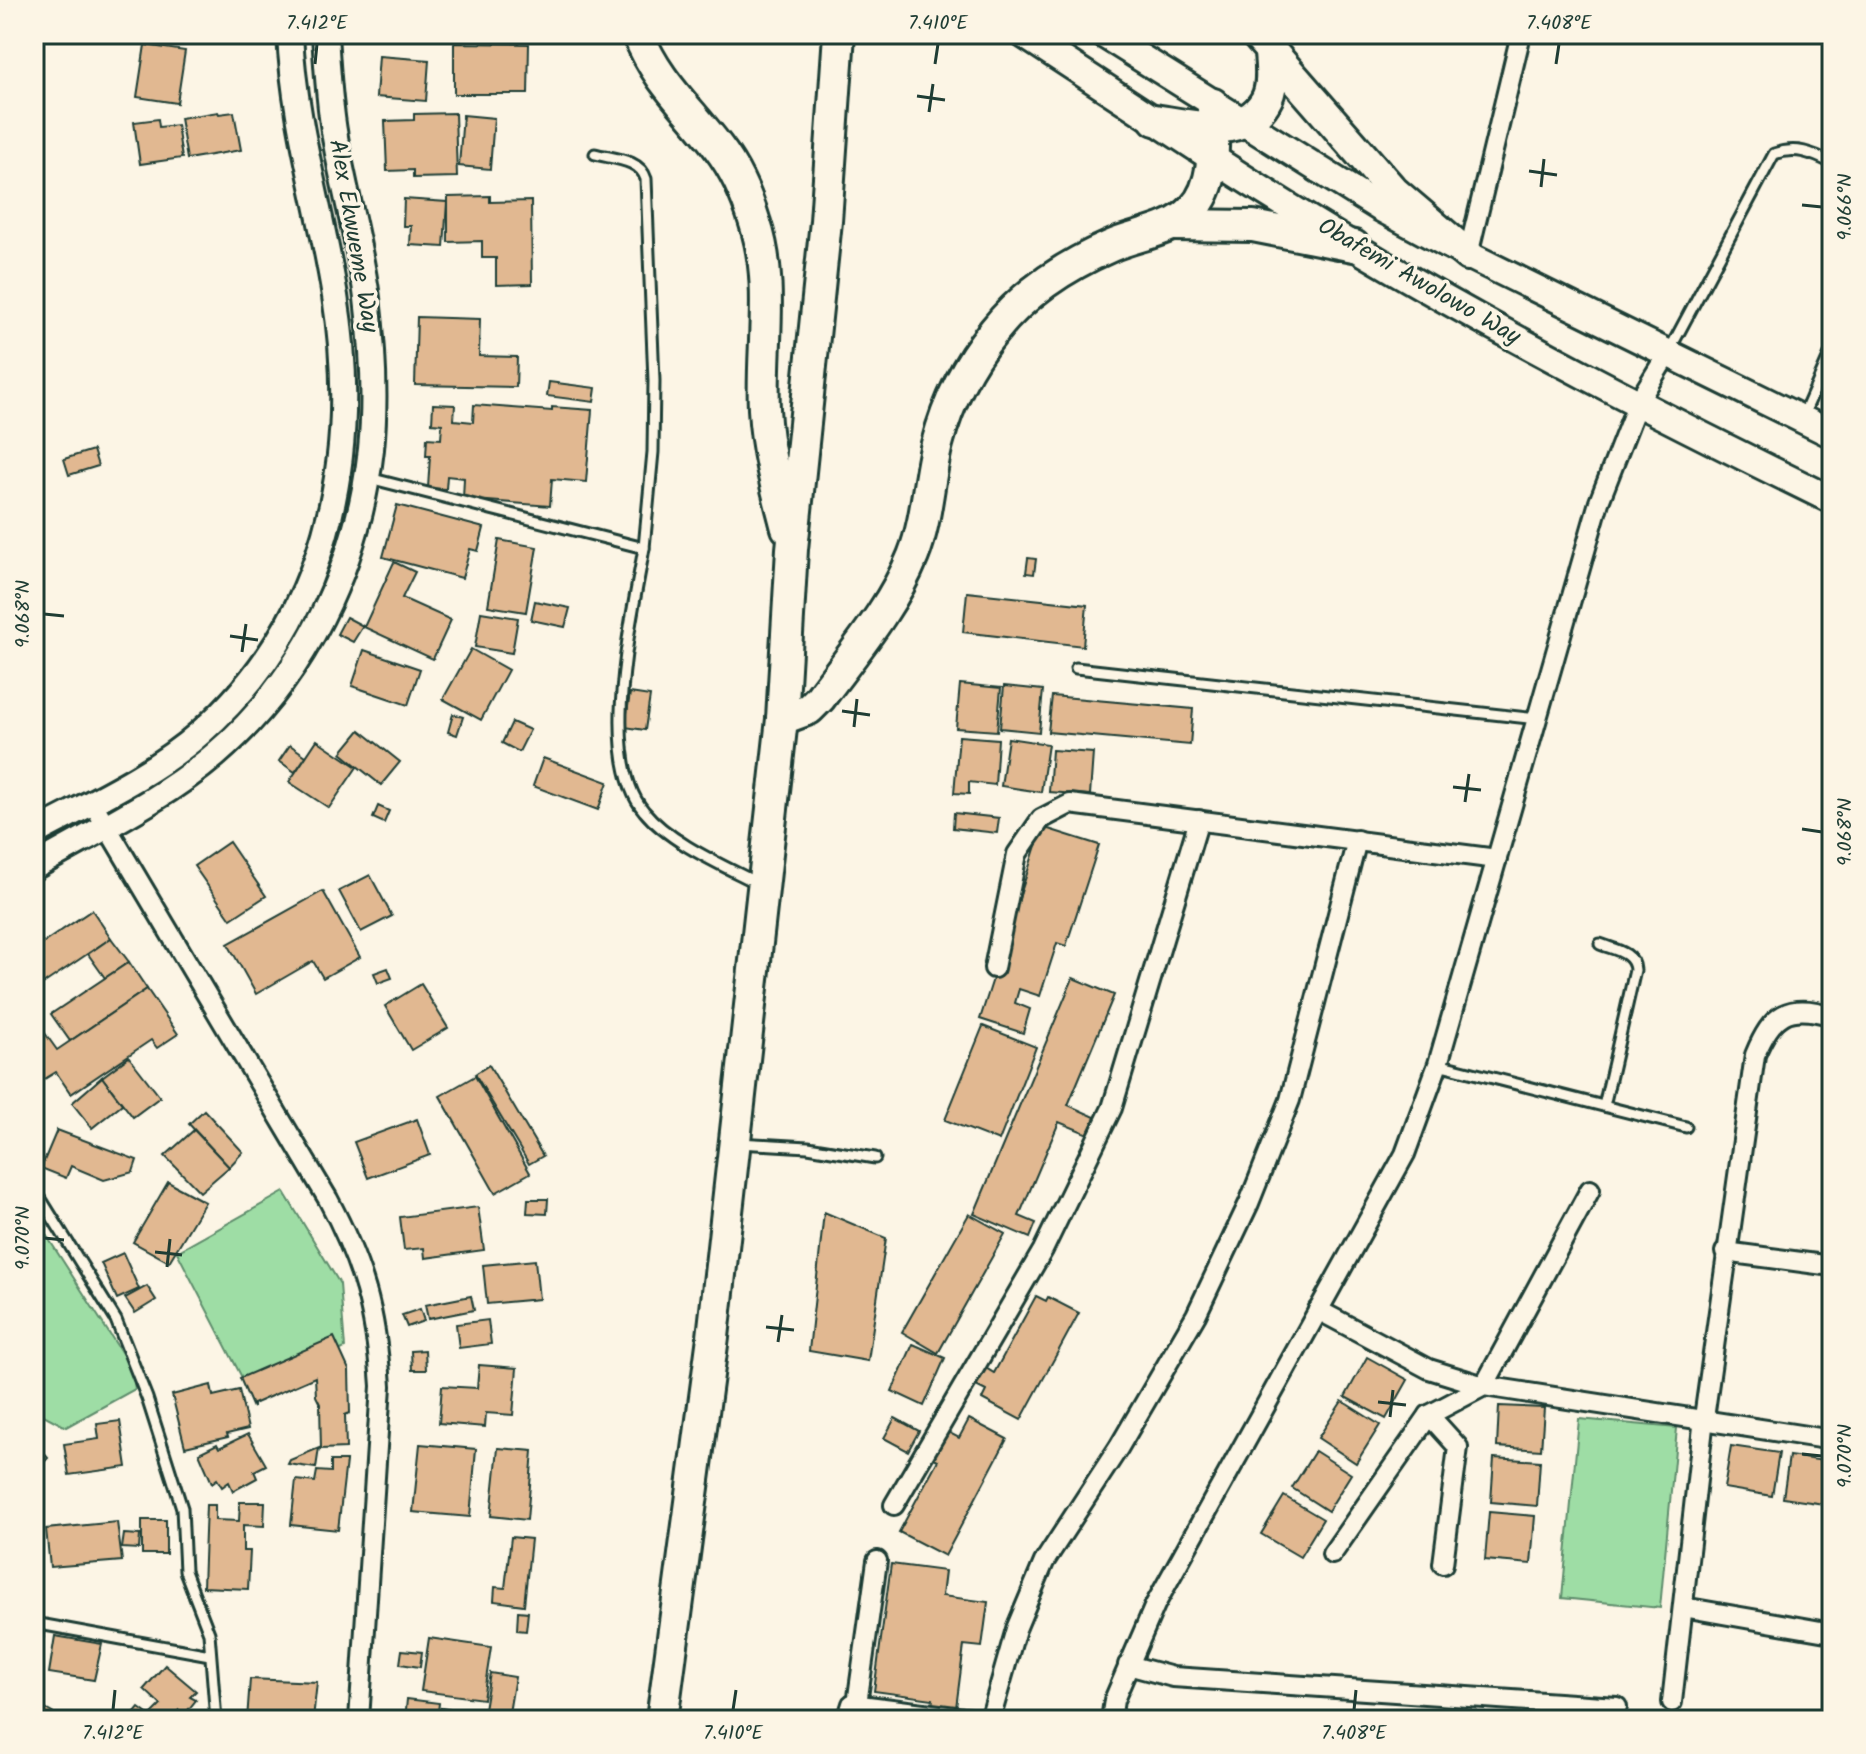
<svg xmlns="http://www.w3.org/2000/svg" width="1866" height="1754" font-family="Kalam,sans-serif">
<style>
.green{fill:#9edda5;stroke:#5e8d6c;stroke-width:2}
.building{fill:#e1b891;stroke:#1f3d34;stroke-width:2}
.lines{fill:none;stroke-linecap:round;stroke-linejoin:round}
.service-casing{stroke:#1f3d34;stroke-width:15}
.minor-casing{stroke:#1f3d34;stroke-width:24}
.tertiary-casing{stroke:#1f3d34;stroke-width:30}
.secondary-casing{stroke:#1f3d34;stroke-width:32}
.primary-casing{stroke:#1f3d34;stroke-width:36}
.service{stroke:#fcf5e5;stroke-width:9}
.minor{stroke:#fcf5e5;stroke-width:18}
.tertiary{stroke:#fcf5e5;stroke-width:24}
.secondary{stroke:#fcf5e5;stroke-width:26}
.primary{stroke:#fcf5e5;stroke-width:30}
.ticks{fill:none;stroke:#1f3d34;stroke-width:3}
.labels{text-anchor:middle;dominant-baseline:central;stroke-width:7;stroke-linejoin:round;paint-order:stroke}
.street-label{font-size:24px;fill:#1f3d34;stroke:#fcf5e5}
.neatline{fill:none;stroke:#1f3d34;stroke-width:3}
.ticks-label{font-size:20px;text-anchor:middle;fill:#1f3d34}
</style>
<rect width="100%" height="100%" fill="#fcf5e5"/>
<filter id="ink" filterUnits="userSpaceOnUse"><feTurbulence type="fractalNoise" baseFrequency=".0125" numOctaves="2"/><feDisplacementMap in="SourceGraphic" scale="16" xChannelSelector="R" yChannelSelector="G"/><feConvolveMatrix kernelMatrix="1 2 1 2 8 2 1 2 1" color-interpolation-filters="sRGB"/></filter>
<g filter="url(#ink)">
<g class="green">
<path d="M284 1192 340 1284 345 1348 251 1395 177 1252Z"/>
<path d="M34 1216 132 1369 135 1389 66 1427 34 1410Z"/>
<path d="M1579 1419 1677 1428 1660 1608 1562 1598Z"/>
</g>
<g class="building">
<path d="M454 43 529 44 528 94H454Z"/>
<path d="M145 45 185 51 177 103 137 97Z"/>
<path d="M379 56 429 60 426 101 376 97Z"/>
<path d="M218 112 219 114 234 112 241 150 187 159 180 118Z"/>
<path d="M455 113 457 177 413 178V170L387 171 385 121 414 120V114Z"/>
<path d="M463 115 494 118 490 169 459 166Z"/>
<path d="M158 119 159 127 177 125 182 158 140 164 134 122Z"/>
<path d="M490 196V202L531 201 532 284 496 285V258H482V241L448 242V197Z"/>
<path d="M404 199 447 202 444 247 410 245 411 226H403Z"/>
<path d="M417 317 480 319 479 356 517 357 516 387 415 385Z"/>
<path d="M549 382 596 388 594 402 547 396Z"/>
<path d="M433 404 455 405 454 420 473 422 474 405 552 411V407L592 410 586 482 552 479 550 506 463 499 464 478 447 476 446 489 428 488 430 456H426L427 438 441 439 442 424 432 423Z"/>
<path d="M93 450 98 466 69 475 64 459Z"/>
<path d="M397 505 484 528 478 551 470 549 462 578 383 557Z"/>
<path d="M499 540 537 547 526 612 488 606Z"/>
<path d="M1028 558 1036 559 1034 574 1026 573Z"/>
<path d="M394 562 415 572 402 598 451 620 433 659 364 627Z"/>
<path d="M967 592 1087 605 1083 646 963 632Z"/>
<path d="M535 601 570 608 565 627 531 620Z"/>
<path d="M481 612 518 618 512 653 475 647Z"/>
<path d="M346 617 363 626 353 642 337 634Z"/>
<path d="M471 649 508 670 481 720 443 699Z"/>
<path d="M364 650 420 669 408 705 352 686Z"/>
<path d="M960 684 1001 688 997 731 956 728Z"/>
<path d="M1004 686 1043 690 1039 732 1000 728Z"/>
<path d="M630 693 650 696 645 730 625 727Z"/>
<path d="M1052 696 1193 709 1190 745 1048 732Z"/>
<path d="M453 714 463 717 457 735 448 732Z"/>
<path d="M512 722 530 730 519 752 502 743Z"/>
<path d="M360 730 400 762 381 785 341 753Z"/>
<path d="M959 736 998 739 995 785 969 782V794L954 793Z"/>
<path d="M1008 738 1048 744 1041 792 1001 786Z"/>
<path d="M317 740 357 767 329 808 289 782Z"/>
<path d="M290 745 306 756 295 772 279 761Z"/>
<path d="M1052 750 1093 753 1090 795 1049 792Z"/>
<path d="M543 758 608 782 598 810 533 786Z"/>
<path d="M378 806 389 811 384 823 373 818Z"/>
<path d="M954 813 999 818 997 833 953 828Z"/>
<path d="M1042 827 1099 845 1066 946 1057 943 1040 996 1019 989 1015 1003 1030 1009 1023 1033 980 1019Z"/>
<path d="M229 842 266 896 231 919 194 866Z"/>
<path d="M370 875 392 916 361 932 339 891Z"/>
<path d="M323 891 360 957 323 978 313 961 256 994 228 944Z"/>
<path d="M92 910 111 938 40 986 34 978V949Z"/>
<path d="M111 938 129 962 105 978 88 954Z"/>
<path d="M129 962 147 989 70 1041 51 1014Z"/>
<path d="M388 968 392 978 378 983 374 973Z"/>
<path d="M1073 978 1114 995 1068 1105 1095 1117 1088 1134 1059 1122 1019 1216 1036 1223 1030 1238 974 1214Z"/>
<path d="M421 984 448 1028 411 1050 385 1006Z"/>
<path d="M147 989 178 1034 157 1048 151 1040 71 1094 56 1072 43 1080 34 1067V1037L36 1036 34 1018 57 1050Z"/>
<path d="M983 1026 1036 1047 999 1141 945 1120Z"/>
<path d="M129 1057 160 1097 133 1117 102 1077Z"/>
<path d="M489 1065 543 1156 529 1164 475 1074Z"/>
<path d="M475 1076 530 1173 495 1193 440 1096Z"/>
<path d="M102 1077 122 1104 92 1128 72 1103Z"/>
<path d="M204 1110 243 1152 229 1167 189 1124Z"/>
<path d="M417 1119 430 1155 368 1178 354 1142Z"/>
<path d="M57 1130 137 1160 133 1172 104 1180 71 1166 66 1178 41 1168Z"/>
<path d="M194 1130 229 1167 200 1192 165 1156Z"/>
<path d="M168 1182 205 1202 169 1262 133 1242Z"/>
<path d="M528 1199H548L547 1214 527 1213Z"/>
<path d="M478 1207 484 1250 425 1258 424 1248 404 1250 400 1217Z"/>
<path d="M824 1212 886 1238 868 1361 809 1351Z"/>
<path d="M969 1214 1005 1234 938 1353 902 1332Z"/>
<path d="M123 1253 139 1289 117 1299 101 1263Z"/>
<path d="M535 1260 539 1299 487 1304 483 1265Z"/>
<path d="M147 1286 156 1300 135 1313 125 1298Z"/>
<path d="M471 1296 474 1310 428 1319 425 1305Z"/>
<path d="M1036 1296 1046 1301 1048 1297 1079 1313 1021 1420 982 1399 986 1391 974 1385 984 1367 994 1373Z"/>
<path d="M420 1309 424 1321 407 1327 402 1315Z"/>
<path d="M488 1320 491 1344 459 1348 456 1324Z"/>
<path d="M334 1337 349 1370 350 1413 345 1415 346 1448 321 1449 320 1404 316 1396 315 1377 253 1404V1408L240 1378Z"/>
<path d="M913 1344 945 1358 924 1406 892 1391Z"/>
<path d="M425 1350 426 1370H412L411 1351Z"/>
<path d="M1367 1357 1408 1380 1386 1419 1345 1397Z"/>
<path d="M479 1365 517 1368 513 1415 486 1413 485 1427 439 1423 442 1386 477 1388Z"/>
<path d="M211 1385 213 1396 239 1390 248 1429 227 1434 228 1437 185 1447 172 1395Z"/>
<path d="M1342 1401 1380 1425 1356 1463 1318 1438Z"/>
<path d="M1499 1406 1544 1408 1541 1450 1497 1447Z"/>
<path d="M895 1418 919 1431 908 1451 884 1438Z"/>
<path d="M969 1419 1007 1439 945 1556 899 1532 938 1460 932 1457 946 1431 959 1438Z"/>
<path d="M120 1421 127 1467 69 1475 64 1444 99 1439 97 1424Z"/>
<path d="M248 1434 266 1465 254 1471 257 1478 233 1491 229 1482 222 1487 217 1479 212 1483 199 1453 217 1444 219 1448Z"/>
<path d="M34 1441 48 1458 35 1472 34 1471Z"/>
<path d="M420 1444 476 1449 470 1517 413 1512Z"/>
<path d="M1731 1446 1779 1453 1772 1496 1724 1488Z"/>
<path d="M319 1448 316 1468 288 1464 290 1460Z"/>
<path d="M498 1448 533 1451 527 1520 491 1516Z"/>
<path d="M1315 1451 1351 1474 1328 1511 1292 1488Z"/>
<path d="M1789 1456 1832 1462 1831 1505 1783 1498Z"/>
<path d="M1494 1458 1540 1461 1537 1506 1491 1502Z"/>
<path d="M331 1461H346L338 1530 291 1525 296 1480 315 1482 317 1471 331 1472Z"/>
<path d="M34 1490H42L43 1527H34Z"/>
<path d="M1284 1496 1323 1519 1300 1557 1261 1534Z"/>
<path d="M240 1502H265L264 1526 243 1525V1551H250L248 1589 203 1587 206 1505H215V1520L239 1521Z"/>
<path d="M1489 1512 1535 1516 1531 1564 1485 1560Z"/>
<rect x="142" y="1520" width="24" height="34"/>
<path d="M117 1522 122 1561 50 1567 46 1529Z"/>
<path d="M124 1534 140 1535 139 1549 122 1548Z"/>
<path d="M511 1537 531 1539 524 1605 494 1601 495 1587 505 1588Z"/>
<path d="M891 1564 945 1571 942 1596 988 1602 982 1647 964 1645 956 1708 932 1705 933 1699 874 1691Z"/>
<path d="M518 1611 528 1612 526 1631 517 1630Z"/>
<path d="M55 1636 102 1644 94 1680 49 1673Z"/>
<path d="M429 1638 491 1647 483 1699 421 1691Z"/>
<path d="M402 1650 422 1652 420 1667 400 1664Z"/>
<path d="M165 1665 196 1691 190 1697 196 1700 184 1715 179 1710 174 1715 180 1720H129L139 1708 150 1716 161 1705 144 1689Z"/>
<path d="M490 1673 515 1677 509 1713 484 1709Z"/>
<path d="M250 1679 317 1682 313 1719 247 1720Z"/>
<path d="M407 1699 439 1703 437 1720H405Z"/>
<path d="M38 1705 65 1720H34V1712Z"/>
<path d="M441 1708 495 1717 494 1720H439Z"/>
</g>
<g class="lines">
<g class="service-casing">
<g id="service">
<path d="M595 154C614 159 640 159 646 179L654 381 653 452 644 548"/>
<path d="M1669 351 1774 154C1796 146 1812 153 1832 163"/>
<path d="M1803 416 1832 350"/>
<path d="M369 478 644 548C633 614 598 757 644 811 669 842 722 865 757 883"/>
<path d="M1076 668 1537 719"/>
<path d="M1600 944C1615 950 1634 952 1635 970L1604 1106"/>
<path d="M1438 1064 1686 1127"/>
<path d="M738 1143 808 1147 875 1158"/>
<path d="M34 1188 116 1320 147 1398 182 1508 185 1571 209 1633 216 1720"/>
<path d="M34 1623 210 1655"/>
<path d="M34 1650 40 1625"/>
</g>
</g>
<g class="minor-casing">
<g id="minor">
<path d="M1468 255 1521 34"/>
<path d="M92 802 328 1199C363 1265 376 1311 381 1386L359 1720"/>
<path d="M994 968 1017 854 1041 819 1070 804 1497 859"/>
<path d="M1725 1252 1832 1266"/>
<path d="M1318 1310 1429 1369 1484 1386 1590 1190"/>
<path d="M1429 1415 1458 1447 1443 1564"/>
<path d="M894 1505 1043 1250 1112 1108 1199 820"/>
<path d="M1332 1554 1429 1415 1484 1386 1832 1440"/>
<path d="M1683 1607 1832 1633"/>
<path d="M1128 1665 1173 1677 1617 1707"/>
<path d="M1672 1702 1704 1418 1755 1055C1772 1014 1788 1002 1832 1016"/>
<path d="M857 1704 877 1561"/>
<path d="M847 1720 852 1704 979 1720"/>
<path d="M990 1720 1016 1629 1044 1562 1119 1447 1196 1315 1249 1203 1290 1100 1357 840"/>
<path d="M1111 1720 1114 1700 1155 1605 1405 1154 1438 1064 1599 502 1638 402 1668 353"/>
</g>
</g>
<g class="tertiary-casing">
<g id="tertiary">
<path d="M34 833C88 804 154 774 200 733 327 622 361 458 335 296 321 208 294 124 290 34"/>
<path d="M34 867C94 832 161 801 215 755 304 679 358 566 371 449 376 399 373 347 367 298 360 243 344 191 335 137 329 103 327 68 325 34"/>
</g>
</g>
<g class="secondary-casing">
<g id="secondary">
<path d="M1023 34C1133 105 1242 180 1355 247 1509 339 1670 421 1832 500"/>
<path d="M1103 34 1379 207 1468 255 1832 434"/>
</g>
</g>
<g class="primary-casing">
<g id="primary">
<path d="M638 34C657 82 688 107 718 147 735 169 747 196 755 223 775 283 761 347 764 409 766 449 777 490 787 528"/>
<path d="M1256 34 1394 192 1468 255"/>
<path d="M1155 120C1192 126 1242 140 1265 102 1274 88 1271 67 1270 52"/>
<path d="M1173 225 1253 226 1354 246"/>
<path d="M782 719 809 709 820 698C853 653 892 608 913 556 927 521 928 480 937 444 948 402 967 364 994 331 1024 293 1067 265 1111 246 1138 234 1172 232 1193 209 1218 183 1213 137 1213 104"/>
<path d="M662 1720 713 1337 782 719 792 549 826 221 839 34"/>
</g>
</g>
<use href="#service" class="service"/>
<use href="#minor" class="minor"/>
<use href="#tertiary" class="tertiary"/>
<use href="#secondary" class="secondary"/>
<use href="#primary" class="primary"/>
</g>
</g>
<path class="ticks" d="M315 64 317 44M935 64 938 44M1556 64 1559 44M917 96 945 100M929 112 933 84M1529 171 1557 175M1541 187 1544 159M1802 205 1822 207M44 614 64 616M230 636 258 640M242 652 246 624M842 711 870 715M854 727 857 699M1453 787 1481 790M1465 802 1469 774M1802 829 1822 832M44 1238 64 1240M155 1252 182 1255M167 1267 170 1239M766 1327 794 1330M778 1342 782 1315M1378 1402 1406 1405M1390 1417 1393 1390M1802 1454 1822 1456M113 1710 115 1690M733 1710 736 1690M1354 1710 1356 1690"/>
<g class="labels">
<g class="street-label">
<text transform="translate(353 236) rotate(80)">Alex Ekwueme Way</text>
<text transform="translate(1419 282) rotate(30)">Obafemi Awolowo Way</text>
</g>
</g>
<rect width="1866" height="1754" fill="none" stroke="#fcf5e5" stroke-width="88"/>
<rect x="44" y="44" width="1778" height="1666" class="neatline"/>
<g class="ticks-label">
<text x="317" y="29">7.412°E</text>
<text x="938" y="29">7.410°E</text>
<text x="1559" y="29">7.408°E</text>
<text transform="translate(1844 207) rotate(-90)" y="7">9.066°N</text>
<text transform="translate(22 614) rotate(-90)" y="7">9.068°N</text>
<text transform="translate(1844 832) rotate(-90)" y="7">9.068°N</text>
<text transform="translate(22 1238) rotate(-90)" y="7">9.070°N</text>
<text transform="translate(1844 1456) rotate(-90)" y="7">9.070°N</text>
<text x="113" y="1739">7.412°E</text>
<text x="733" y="1739">7.410°E</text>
<text x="1354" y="1739">7.408°E</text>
</g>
</svg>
